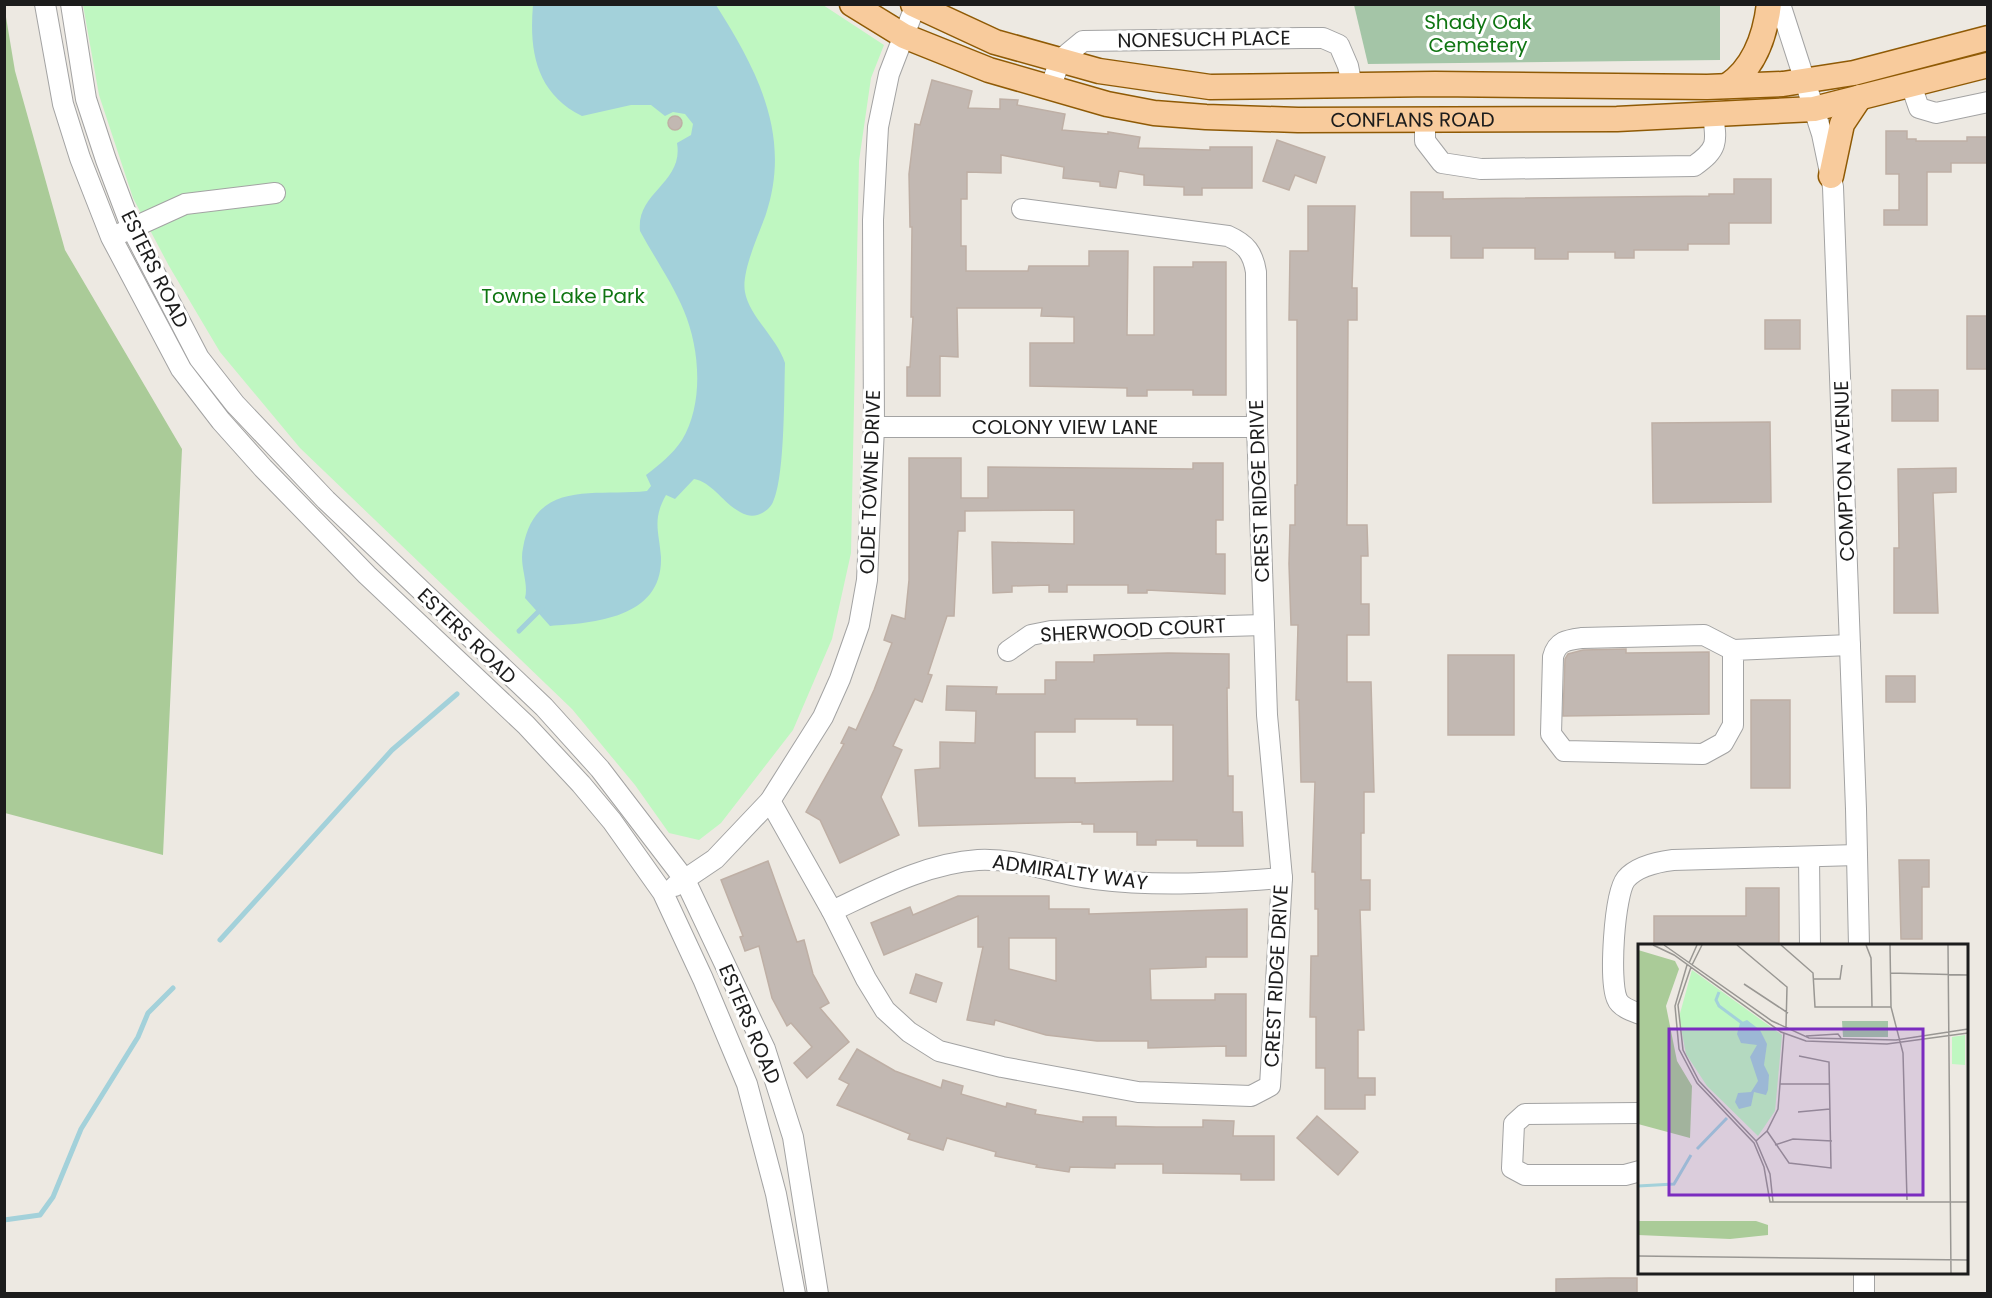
<svg xmlns="http://www.w3.org/2000/svg" width="1992" height="1298" font-family="Poppins,sans-serif">
<style>
.forest{fill:#aacb98}
.cemetery{fill:#a4c5a7}
.park{fill:#bff7c1}
.water{fill:#a3d1da}
.lines{fill:none;stroke-linecap:round;stroke-linejoin:round}
.stream{stroke:#a3d1da;stroke-width:5}
.building{fill:#c2b8b2;stroke:#beafa5;stroke-width:1.5;fill-rule:evenodd}
.minor-casing{stroke:#a3a3a3;stroke-width:22}
.major-casing{stroke:#8f5a05;stroke-width:27}
.minor{stroke:#fff;stroke-width:20}
.major{stroke:#f8cb9c;stroke-width:24}
.labels{text-anchor:middle;dominant-baseline:central;stroke-width:6;stroke-linejoin:round;paint-order:stroke}
.park-label{font-size:20px;fill:#0f7512;stroke:#fff}
.street-label{font-size:20px;fill:#1c1c1c;stroke:#fff}
.inset-river{fill:none;stroke:#a3d1da;stroke-width:3}
.inset-road{fill:none;stroke:#999793;stroke-width:1.5}
.view{fill:#7b2cbf;fill-opacity:0.15;stroke:#7b2cbf;stroke-width:3}
.inset-edge{fill:none;stroke:#1c1c1c;stroke-width:3}
</style>
<rect width="100%" height="100%" fill="#ede9e2"/>
<path class="forest" d="M4 5 15 71 65 250 182 449 163 855 5 813Z"/>
<path class="cemetery" d="M1354 5H1720V60L1368 64Z"/>
<path class="park" d="M83 5H823L884 45 871 78 859 161 851 553 832 639 793 730 721 823 699 840 669 833 635 785 572 709 300 448 220 352 169 266 133 198 99 95Z"/>
<path class="water" d="M533 5H716C757 70 792 135 766 214 759 234 741 272 745 292 749 316 777 338 785 363 784 394 785 477 773 502 769 511 757 518 747 515 725 508 715 483 694 479L675 499 666 495C652 520 659 531 661 557 663 618 595 623 550 626L525 598C529 582 519 566 523 548 535 478 596 497 647 491L651 486 646 475C659 465 673 454 682 440 704 404 700 349 684 311 673 284 654 257 640 231 636 192 684 183 677 143L691 135 693 124 685 114 673 112 665 116 651 105H631L582 116C536 93 529 51 533 5Z"/>
<g class="lines">
<g class="stream">
<path d="M519 631 542 608"/>
<path d="M220 940 392 750 457 694"/>
<path d="M4 1220 40 1215 53 1197 81 1129 138 1037 148 1013 173 988"/>
</g>
</g>
<g class="building">
<path d="M932 80 972 91 968 108 1000 109V99L1018 100 1017 105 1065 114 1062 130 1108 134V132L1140 137 1138 148 1210 150V147H1252V188H1202V195H1184V187L1144 185V175L1119 171 1116 188 1100 186V182L1063 178 1064 167 1001 155V173L967 172V199H961V246H966V271H1028L1029 266H1089V251H1128L1127 335H1154V267H1193V262H1226V395H1193V390H1147V396H1127V388L1030 386V343H1074V317L1041 316 1042 308H957L958 357 940 356V396H907V367H910L913 317H911L912 227H910L909 174 915 124 920 125Z"/>
<circle cx="675" cy="123" r="7"/>
<path d="M1886 131H1907V139H1916V141H1967V137H1988V163H1951V172H1927V225H1884V210H1899V174H1886Z"/>
<path d="M1277 140 1325 157 1316 183 1295 175 1289 190 1263 181Z"/>
<path d="M1734 179H1771V223H1729V244H1688V250H1634V258H1615V252H1568V259H1535V248H1483V258H1451V236H1411V192H1443V199L1709 196V194H1734Z"/>
<path d="M1308 206H1355L1352 288H1357V320H1348L1347 525H1367L1368 556H1361V604H1369V635H1347V682H1371L1374 792H1364V833H1361V880H1370V910H1360L1364 1030H1358V1078H1375V1095H1365V1109H1325V1068H1316V1017H1310L1311 956H1318V909H1315V872H1312L1315 782H1301L1299 700H1296L1298 625H1291L1289 564 1290 525H1295V485H1297V320H1289L1290 251H1308Z"/>
<rect x="1967" y="316" width="21" height="53"/>
<rect x="1765" y="320" width="35" height="29"/>
<rect x="1892" y="390" width="46" height="31"/>
<path d="M1770 422 1771 502 1653 503 1652 423Z"/>
<path d="M909 458H961V498H988V467L1193 469V463H1223V520H1216V554H1225V594L1147 590V593H1128V585H1067V592H1049V585L1012 586V592L993 593 992 542 1074 544V510L965 511V531H958L954 616H947L928 674 932 675 922 702 915 699 893 746 902 750 881 797 899 835 840 863 820 820 806 812 844 744 841 743 849 727 856 730 874 690 892 643 884 640 892 615 905 619 909 580Z"/>
<path d="M1956 468V492L1933 493 1938 613H1894V548H1899L1898 469Z"/>
<path d="M1626 649V653L1709 652V714L1563 716 1565 659 1568 654 1583 650Z"/>
<path d="M1168 653 1229 654V688H1227L1228 776H1233V812H1242L1243 846H1197V840H1156V845H1137V832H1094V824H1082V822L919 826 915 770 940 768V742L975 743 976 711 946 710 947 686 997 687 996 694H1045V680H1056V662H1094V655ZM1075 719H1137V725H1173V781L1075 783V778H1035V732H1075Z"/>
<rect x="1448" y="655" width="66" height="80"/>
<rect x="1886" y="676" width="29" height="26"/>
<rect x="1751" y="700" width="39" height="88"/>
<path d="M1899 860H1929V887H1922V939H1901Z"/>
<path d="M768 861 797 942 804 940 813 974 829 1003 820 1008 849 1042 807 1078 794 1063 812 1047 791 1023 787 1026 772 998 759 946 745 951 740 937 743 936 721 880Z"/>
<path d="M1746 888H1779V945H1654V916H1746Z"/>
<path d="M958 896H1049V909H1089V914L1247 909V957H1206V967L1150 969 1151 1000H1215V994H1246V1056H1226V1046L1148 1048V1041H1097L1046 1035 995 1020 994 1025 967 1020 983 947H978V916L884 955 871 923 910 907 913 915ZM1009 938H1056V981L1009 969Z"/>
<path d="M916 974 942 983 936 1002 910 993Z"/>
<path d="M857 1049 895 1071 941 1088 943 1080 963 1086 961 1094 1006 1107 1007 1103 1036 1110 1035 1114 1083 1122V1117H1116V1126L1156 1127H1203V1120L1234 1121 1233 1136H1274V1180H1241V1174L1163 1173V1164H1115V1168L1070 1167 1069 1172 1036 1167 1037 1165 995 1156 996 1152 947 1138 943 1150 908 1139 910 1134 837 1105 849 1084 839 1079Z"/>
<path d="M1317 1116 1358 1152 1338 1175 1297 1138Z"/>
<path d="M1609 1278H1637V1293H1556V1279Z"/>
</g>
<g class="lines">
<g class="minor-casing">
<g id="minor">
<path d="M45 4 63 104 80 158 111 237 181 369 221 421 263 468 367 575 526 725 581 784 612 821 663 893 703 979 747 1084 776 1194 795 1294"/>
<path d="M71 4 86 99 106 160 132 229 199 358 235 404 326 500 544 707 600 769 685 880 765 1049 793 1137 818 1294"/>
<path d="M1780 4 1822 134 1833 187 1856 809 1859 946"/>
<path d="M1911 85 1919 108 1936 113 1988 102"/>
<path d="M1051 86 1060 60 1083 41 1302 38H1323L1339 45 1348 66 1352 86"/>
<path d="M1425 120V141L1442 163 1481 169 1694 166C1718 149 1717 143 1713 115"/>
<path d="M119 234 185 204 275 193"/>
<path d="M874 427H1257"/>
<path d="M1733 650 1704 635 1582 638C1567 640 1557 641 1553 657L1551 734 1564 751 1703 754 1723 743 1733 725V650L1850 645"/>
<path d="M1008 651 1031 635 1051 631 1264 625"/>
<path d="M770 801 832 911 866 979 885 1010 909 1032 939 1051 1002 1067 1138 1092 1251 1096 1270 1086 1282 878 1267 715 1264 625 1257 427 1256 272C1253 253 1246 244 1228 236L1022 209"/>
<path d="M1809 857 1810 946"/>
<path d="M675 886 715 859 770 801 823 717 840 679 859 625 867 580 874 427 873 220 878 127 889 74 916 4"/>
<path d="M832 911C877 890 927 863 978 860 1019 858 1055 874 1095 879 1158 887 1219 883 1282 878"/>
<path d="M1640 1014C1632 1011 1620 1007 1617 999 1609 981 1614 894 1626 879 1637 866 1657 862 1673 860L1857 855"/>
<path d="M1640 1113 1525 1114 1514 1124 1512 1168 1525 1175H1625L1640 1171"/>
<path d="M1864 1272V1294"/>
</g>
</g>
<g class="major-casing">
<g id="major">
<path id="s1" d="M852 4 904 36 989 70 1107 104 1154 113 1206 117 1298 120 1617 119 1814 109 1988 65"/>
<path d="M913 4 995 42 1099 71 1210 87 1435 84 1707 87 1783 84 1854 73 1988 38"/>
<path d="M1727 86C1754 68 1765 37 1769 4"/>
<path d="M1831 176 1842 124 1860 97"/>
</g>
</g>
<use href="#minor" class="minor"/>
<use href="#major" class="major"/>
</g>
<g class="labels">
<g class="park-label">
<text x="1478" y="22">Shady Oak<tspan x="1478" dy="23">Cemetery</tspan></text>
<text x="563" y="296">Towne Lake Park</text>
</g>
<g class="street-label">
<text transform="translate(1204 39) rotate(-1)">NONESUCH PLACE</text>
<text stroke="none"><textPath href="#s1" startOffset="582">CONFLANS ROAD</textPath></text>
<text transform="translate(155 269) rotate(64)">ESTERS ROAD</text>
<text x="1065" y="427">COLONY VIEW LANE</text>
<text transform="translate(1844 471) rotate(-92)">COMPTON AVENUE</text>
<text transform="translate(870 482) rotate(-88)">OLDE TOWNE DRIVE</text>
<text transform="translate(1259 491) rotate(-92)">CREST RIDGE DRIVE</text>
<text transform="translate(1133 630) rotate(-3)">SHERWOOD COURT</text>
<text transform="translate(467 636) rotate(44)">ESTERS ROAD</text>
<text transform="translate(1070 872) rotate(8)">ADMIRALTY WAY</text>
<text transform="translate(1276 976) rotate(-87)">CREST RIDGE DRIVE</text>
<text transform="translate(750 1024) rotate(67)">ESTERS ROAD</text>
</g>
</g>
<g transform="translate(1638 944)">
<rect width="330" height="330" fill="#ede9e2"/>
<path d="M0 6 37 17 41 25 28 62 39 117 54 142 52 194 0 180ZM0 277H118L130 281V291L92 295 0 291Z" fill="#aacb98"/>
<path d="M204 77H250V93H205Z" fill="#a4c5a7"/>
<path d="M54 26 144 91 137 167 120 192 69 142 48 110 41 73ZM327 91V121L314 120V93Z" fill="#bff7c1"/>
<path d="M109 76 122 86 129 100 126 121 131 131 130 146 128 151 116 148 113 162 101 165 97 158 100 149 113 148 120 137 112 113 119 101 103 99 99 90 102 79Z" fill="#a3d1da"/>
<path class="inset-river" d="M81 48 78 56 81 62 104 79M59 205 89 174M0 242 36 240 53 211"/>
<path class="inset-road" d="M15 1 36 11 143 88 168 97 249 100 330 89M26 1 134 77 171 94 258 96 330 85M99 1 149 43 148 83M143 1 175 29 177 63H253M228 1 233 14 234 63M252 1 253 63 265 109 269 256M310 1 313 329M51 19 59 1M49 21 37 62 41 105 59 139 116 199 126 223 132 258H330M54 21 64 1M53 23 40 61 45 106 61 137 118 197 132 230 135 258M252 29 330 31M176 35H202L204 21M106 40 150 69M168 92 200 90 203 94M142 140H191M160 168 192 165M129 187 151 219 193 224 191 118 161 112M118 197 129 187 140 165 146 89M137 201 155 195 194 197M0 312 330 316"/>
<path class="view" d="M31 85H285V251H31Z"/>
<rect width="330" height="330" class="inset-edge"/>
</g>
<rect width="1992" height="1298" fill="none" stroke="#1c1c1c" stroke-width="12"/>
</svg>
